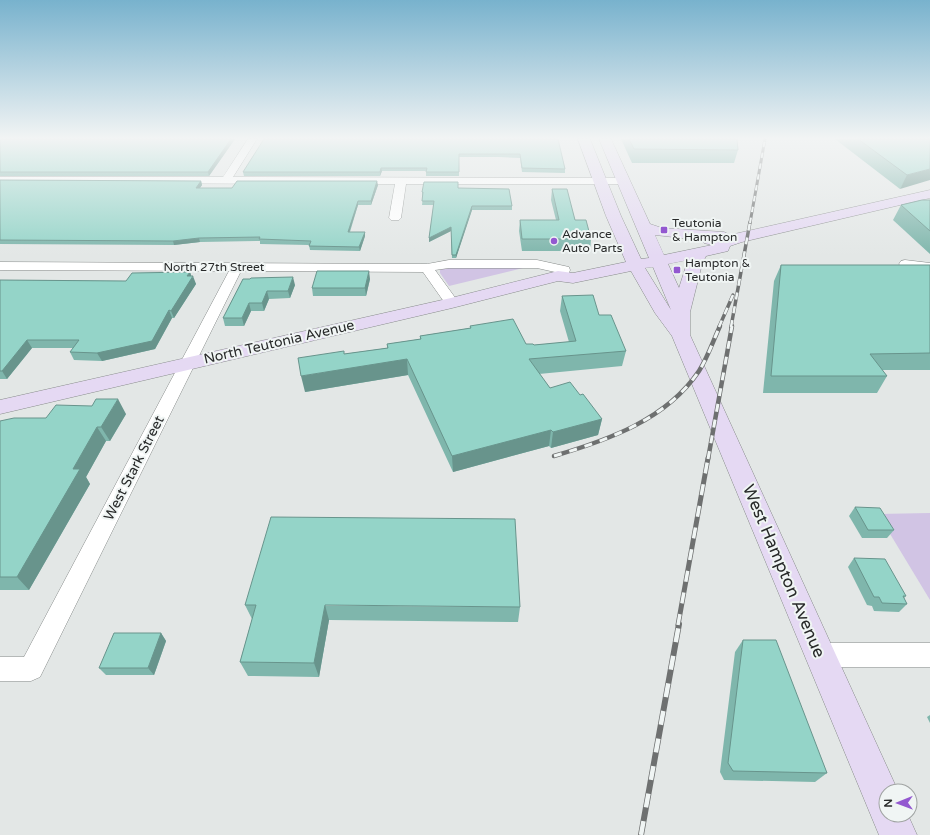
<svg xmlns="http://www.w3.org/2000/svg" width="930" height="835" font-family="'Varela Round',sans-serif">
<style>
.green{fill:#d1c4e4}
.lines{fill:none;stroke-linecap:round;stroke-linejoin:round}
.minor-casing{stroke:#878b8a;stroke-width:1}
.secondary-casing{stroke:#878b8a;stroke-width:1}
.minor{fill:#fff;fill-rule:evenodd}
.secondary{fill:#e5d9f3;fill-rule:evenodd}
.rail-far4-casing{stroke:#6e7070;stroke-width:3}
.rail-far3-casing{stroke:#6e7070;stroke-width:3.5}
.rail-far2-casing{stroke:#6e7070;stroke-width:4.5}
.rail-far1-casing{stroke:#6e7070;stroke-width:5}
.rail-casing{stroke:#6e7070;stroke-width:6}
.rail-far4{stroke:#f0f5f4;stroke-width:2;stroke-dasharray:5.5;stroke-linecap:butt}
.rail-far3{stroke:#f0f5f4;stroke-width:2.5;stroke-dasharray:7;stroke-linecap:butt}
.rail-far2{stroke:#f0f5f4;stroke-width:3;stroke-dasharray:8;stroke-linecap:butt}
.rail-far1{stroke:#f0f5f4;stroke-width:3.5;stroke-dasharray:11;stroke-linecap:butt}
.rail{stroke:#f0f5f4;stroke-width:4.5;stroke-dasharray:14;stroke-linecap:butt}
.wall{fill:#7fb6ac}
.shaded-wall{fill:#68948c}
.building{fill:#94d4c8;stroke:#68948c}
.poi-dot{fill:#9358d0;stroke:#f0f5f4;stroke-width:1.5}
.labels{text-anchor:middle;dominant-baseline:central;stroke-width:4;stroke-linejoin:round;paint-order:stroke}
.far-poi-label{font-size:12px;fill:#282a2a;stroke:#f0f5f4;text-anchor:start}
.far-street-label{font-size:12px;fill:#282a2a;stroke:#f0f5f4}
.street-label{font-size:14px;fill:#282a2a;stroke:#f0f5f4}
.near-street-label{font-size:17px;fill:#282a2a;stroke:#f0f5f4}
</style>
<rect width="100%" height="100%" fill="#e3e7e6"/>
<g class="green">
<path d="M445 268H523L449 286 440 273V270Z"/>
<path d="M930 513V600L878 514Z"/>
</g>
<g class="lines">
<g class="minor-casing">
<g id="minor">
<path d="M248 139H257L233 177 623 178 628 181 623 184H406L401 218 399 220H391L389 218 395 184 0 183V177H223Z"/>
<path d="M449 260H537L569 267 570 270 569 273 564 274 537 268H449L435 270 459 303 457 306 452 307 447 306 423 272 241 271 40 677 31 681H0V657H24L229 271 0 270V262L427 264Z"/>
<path d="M905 260 930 263V271L901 267 899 264 901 261Z"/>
<path d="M820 643H930V667H820L812 663 808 655 812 647Z"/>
</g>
</g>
<g class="secondary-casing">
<path id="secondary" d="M578 139H590L621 216 641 259 649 258 599 139H611L650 224 662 228 724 232 730 235 930 190V198L742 242 730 246 728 251 706 256 702 264 690 312V335L898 791H886V815H908L917 835H879L672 336 655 313 631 271 573 283 558 281 452 308 0 414V400L451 298 558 271 573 273 626 262 606 216ZM655 235 701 240 704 243 712 245 664 255ZM688 260 679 288 668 264ZM653 267 671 310 645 268Z"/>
</g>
<use href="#minor" class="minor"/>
<use href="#secondary" class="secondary"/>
<g class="rail-far4-casing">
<path id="rail-far4" d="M750 223 765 139"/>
</g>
<g class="rail-far3-casing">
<g id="rail-far3">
<path d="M719 327 733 295"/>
<path d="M731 327 750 222"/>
</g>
</g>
<g class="rail-far2-casing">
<g id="rail-far2">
<path d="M554 456C608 440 666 420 699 371 708 357 713 341 720 326"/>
<path d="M708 459 732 326"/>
</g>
</g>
<g class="rail-far1-casing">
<path id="rail-far1" d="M678 625 708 458"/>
</g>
<g class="rail-casing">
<path id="rail" d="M641 835 679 624"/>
</g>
<use href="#rail-far4" class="rail-far4"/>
<use href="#rail-far3" class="rail-far3"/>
<use href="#rail-far2" class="rail-far2"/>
<use href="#rail-far1" class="rail-far1"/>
<use href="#rail" class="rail"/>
</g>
<g class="wall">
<path d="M0 139H235L209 176H0Z"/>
<path d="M558 139 565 169V173L522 172 520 158 499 157H459V176H426V171H382L380 176H244L243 172Z"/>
<path d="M621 139H737L738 150 734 163H632Z"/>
<path d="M835 139H930L900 189Z"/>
<path d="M0 180 201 181 202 185 200 188H232L378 185 371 205H358L350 232 365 236 360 251 310 250 309 245 260 244V241L200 242 174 245 0 244Z"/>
<path d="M458 188 512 206V210H472L456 258H452L451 231 429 242V238L434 205H422L423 196H422V192Z"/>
<path d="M552 189 575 220 591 239 590 251H522L519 231 520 220H556L551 200Z"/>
<path d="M930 200V254L893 220 901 205Z"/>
<path d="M781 265H930V370H882L887 376 877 393H763L774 281Z"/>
<path d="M190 272 191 276 196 284 174 318H172L155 349 102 361 74 360 70 352 73 348H32L7 379H0V280L126 281Z"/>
<path d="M243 279 295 285 290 298 269 299 264 311H251L244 326H225L223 318Z"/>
<path d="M370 279 366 296H313L312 288Z"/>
<path d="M562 296 599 315 626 351 622 366 539 374 550 388 580 395 602 419 598 435 551 448 549 446 453 472 408 375 305 392 344 354 387 348V344L420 339V336L470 328V326L526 344 534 345 569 342 560 311Z"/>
<path d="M92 406 126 414 110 441H106L86 477 90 484 29 590H0V421L46 418Z"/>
<path d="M855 507 894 530 887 538H862L849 516Z"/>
<path d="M854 558 906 596 904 598 907 604 899 612 874 611 872 606 867 605 848 567Z"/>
<path d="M245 605 520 607 518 622 329 620 319 677 248 676 240 662 252 619Z"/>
<path d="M161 633 166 641 154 675H106L99 668Z"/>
<path d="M743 640 827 773 815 782 724 780 720 772 735 652Z"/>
<path d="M930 715V723L927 717Z"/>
</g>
<g class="shaded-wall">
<path d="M231 139H235L209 176 208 172Z"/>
<path d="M381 168 382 171 380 176V172Z"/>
<path d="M930 169V180L900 189 907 175Z"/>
<path d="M201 181 202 185 197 192 196 188Z"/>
<path d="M377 181 378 185 371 205V201Z"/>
<path d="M358 201V205L348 236V232Z"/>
<path d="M472 206V210L456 258V255Z"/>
<path d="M451 227V231L429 242V238Z"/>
<path d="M365 232V236L360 251 359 247Z"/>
<path d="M199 238 200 242 174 245 173 241Z"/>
<path d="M369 271 370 279 366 296 365 288Z"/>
<path d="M190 272 192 278 193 276 196 284 174 318 171 311 187 276Z"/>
<path d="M293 277 295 285 290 298 288 291Z"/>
<path d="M267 291 269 299 264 311 262 303Z"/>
<path d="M249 303 251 311 244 326 242 318Z"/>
<path d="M169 310 172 318 155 349 102 361 97 353Z"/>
<path d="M27 340 32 348 7 379 2 371Z"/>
<path d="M407 359 408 375 305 392 301 376Z"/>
<path d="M118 399 126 414 110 441 101 427Z"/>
<path d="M602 419 598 435 551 448 553 432Z"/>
<path d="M97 427 106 441 86 477 90 484 29 590 17 577 73 469Z"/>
<path d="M551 430 549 446 453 472 452 456Z"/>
<path d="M325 605 329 620 319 677 314 663Z"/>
<path d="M161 633 166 641 154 675 148 668Z"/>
</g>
<g class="building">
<path d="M0 139H231L208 172H0Z"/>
<path d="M264 139H558L565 169 522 168 520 154H459V172H426L427 168H381L380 172H243Z"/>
<path d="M629 139H737L738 150 634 149Z"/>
<path d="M858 139H930V169L907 175Z"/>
<path d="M0 180 201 181 196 188H232L237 181H377L371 201H358L348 232H365L359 247 309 246 311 241 259 239 260 237 199 238 173 241 0 240Z"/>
<path d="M424 182H458V188L509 189 512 206H472L456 255H452L451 227 429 238 434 201H422L423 192H422Z"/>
<path d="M552 189H567L575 220H586L591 239H522L520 220H559Z"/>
<path d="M922 200H930V231L901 205Z"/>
<path d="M781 265H930V353L870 354 887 376H771Z"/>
<path d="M317 271H369L365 288H312Z"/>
<path d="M190 272 187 276H193L171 311 169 310 152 341 97 353 70 352 79 340H27L2 371H0V280L126 281 132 273Z"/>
<path d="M293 277 288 291H267L262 303H249L242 318H223L243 279H250L251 278Z"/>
<path d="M593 295 599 315H611L626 351 529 359 550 388 570 382 580 395 583 394 602 419 553 432 551 430 452 456 407 359 301 376 298 358 344 351V354L388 348 387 344 421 339 420 336 471 328 470 326 513 319 526 344H533L534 345 576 341 562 296Z"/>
<path d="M96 399H118L101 427H97L73 469H80L17 577H0V421L14 418H46L56 405 92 406Z"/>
<path d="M855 507 880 508 894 530H868Z"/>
<path d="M271 517 515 519 520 607 325 605 314 663 240 662 256 605H245Z"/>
<path d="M854 558 885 559 906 596H903L907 604 882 603 879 597H874Z"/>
<path d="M114 633H161L148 668H99Z"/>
<path d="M743 640H776L827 773 733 771 728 763Z"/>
</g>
<linearGradient id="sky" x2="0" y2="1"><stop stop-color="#78b2cd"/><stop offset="0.54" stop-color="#f2f4f4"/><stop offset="1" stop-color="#f2f4f4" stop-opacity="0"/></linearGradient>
<rect width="930" height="256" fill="url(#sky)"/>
<g class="poi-dot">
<rect x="660" y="226" width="8" height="8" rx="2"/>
<circle cx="554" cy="241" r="4"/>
<rect x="673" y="266" width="8" height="8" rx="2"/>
</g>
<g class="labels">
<g class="far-poi-label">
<text x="672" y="223">Teutonia<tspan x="672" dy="14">&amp; Hampton</tspan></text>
<text x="562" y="234">Advance<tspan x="562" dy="14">Auto Parts</tspan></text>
<text x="685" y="263">Hampton &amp;<tspan x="685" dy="14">Teutonia</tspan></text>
</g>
<g class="far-street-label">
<text x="214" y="267">North 27th Street</text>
</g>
<g class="street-label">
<text transform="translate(279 342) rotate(-13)">North Teutonia Avenue</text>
<text transform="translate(134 468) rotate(-63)">West Stark Street</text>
</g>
<g class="near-street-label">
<text transform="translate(784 571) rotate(67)">West Hampton Avenue</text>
</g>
</g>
<g transform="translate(898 803) rotate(269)"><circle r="19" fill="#f0f5f4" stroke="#a0a4a3"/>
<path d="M0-3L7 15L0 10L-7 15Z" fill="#9358d0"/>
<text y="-6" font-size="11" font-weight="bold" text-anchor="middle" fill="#282a2a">N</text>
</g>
</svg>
